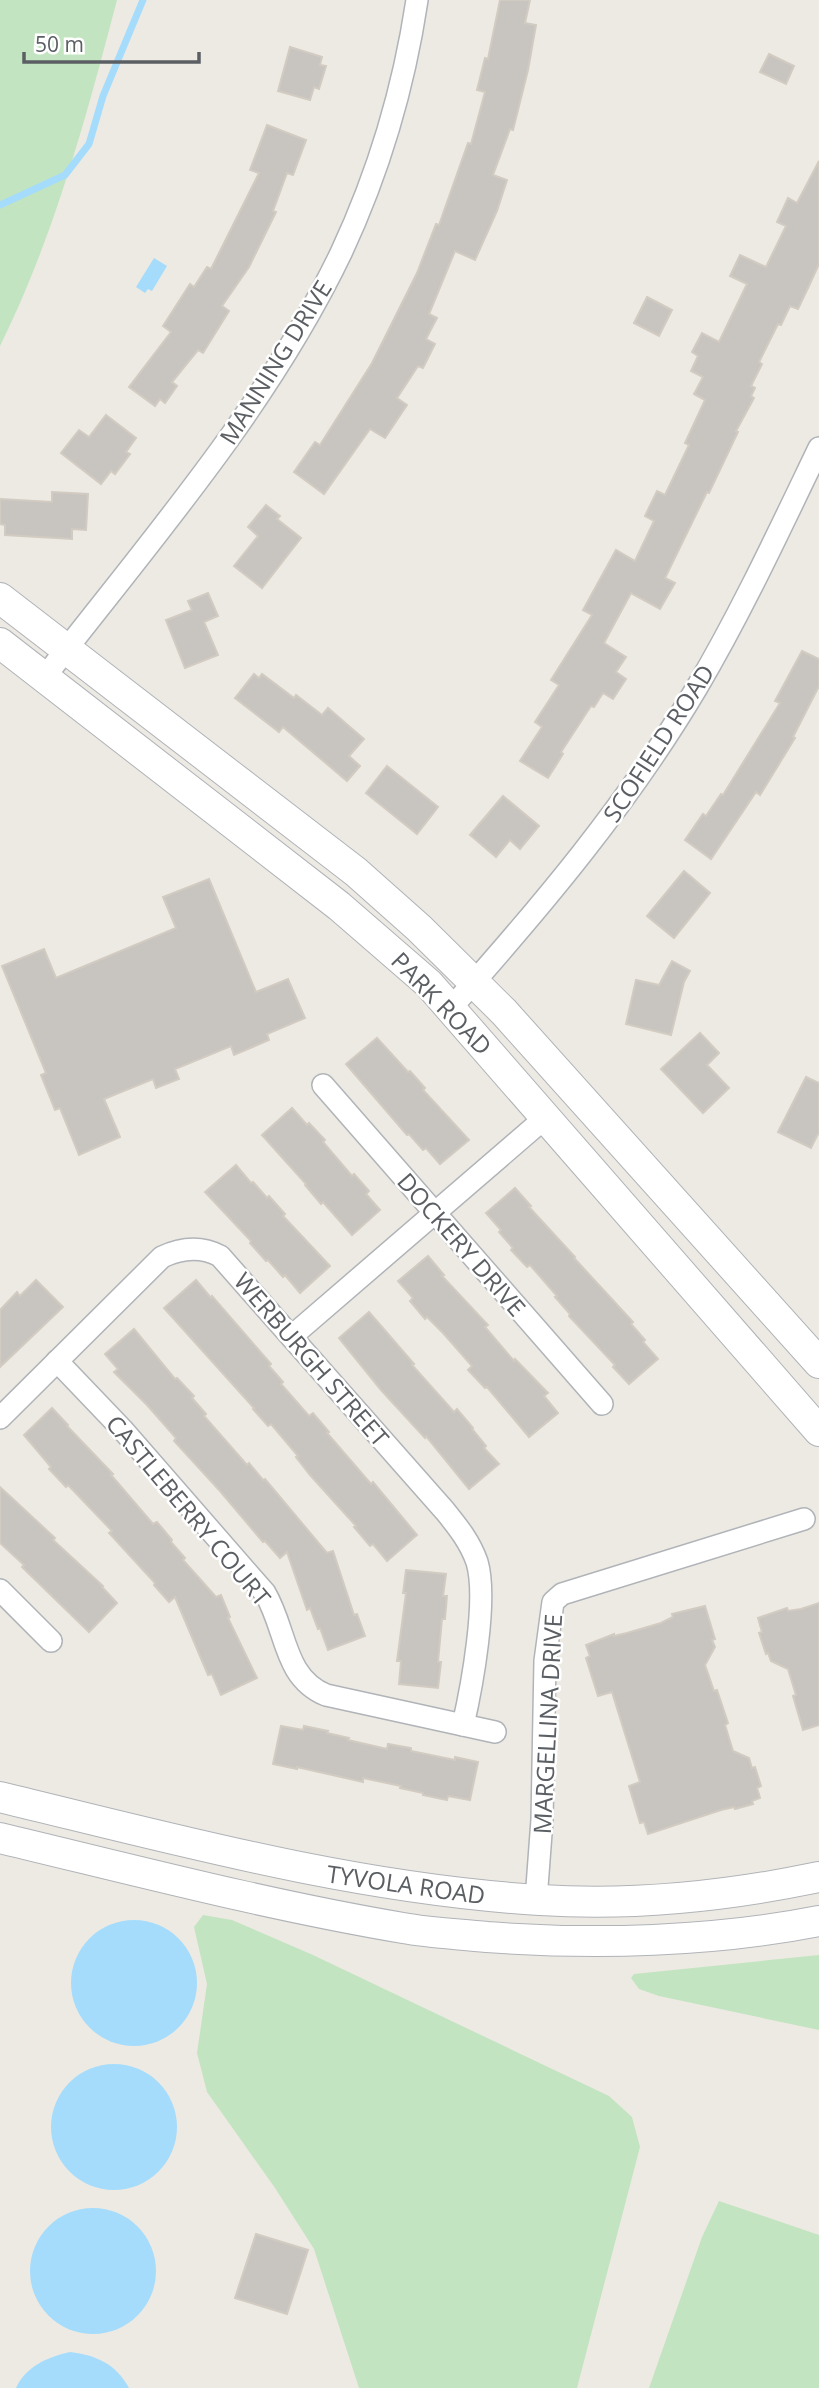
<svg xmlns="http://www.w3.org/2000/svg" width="819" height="2388" font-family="'Open Sans',sans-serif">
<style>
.green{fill:#c3e4c0}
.water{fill:#a5dcfc}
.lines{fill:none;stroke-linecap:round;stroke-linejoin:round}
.stream{stroke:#a5dcfc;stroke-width:7}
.building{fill:#c8c5c0;stroke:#d2cbc2;stroke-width:2}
.minor-casing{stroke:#b0b4b8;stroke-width:24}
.secondary-casing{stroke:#b0b3b8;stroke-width:32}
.minor{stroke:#fff;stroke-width:21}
.secondary{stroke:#fff;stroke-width:30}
.labels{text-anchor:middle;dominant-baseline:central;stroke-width:5;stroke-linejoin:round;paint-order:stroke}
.street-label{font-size:24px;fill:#5b5f63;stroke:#fff}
</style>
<rect width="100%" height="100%" fill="#edeae3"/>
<g class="green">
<path d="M0 0H117C86 118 54 237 0 346Z"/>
<path d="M203 1915 232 1920 313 1955 609 2096 632 2117 640 2147 577 2388H359L314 2249 275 2188 207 2092 197 2053 207 1984 194 1927Z"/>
<path d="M819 1955V2030L659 1996 639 1989 631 1978 634 1974Z"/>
<path d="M719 2201 819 2235V2388H649L702 2237Z"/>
</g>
<g class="water">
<path d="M154 258 167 266 152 291 148 289 145 293 136 287Z"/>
<circle cx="134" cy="1983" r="63"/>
<circle cx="114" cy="2127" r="63"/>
<circle cx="93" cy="2271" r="63"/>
<path d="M70 2352C96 2355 116 2364 129 2388H16C26 2366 48 2357 70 2352Z"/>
</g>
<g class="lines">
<path class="stream" d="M0 205 65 175 89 144 103 96 143 0"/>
</g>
<g class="building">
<path d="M500 0H530L525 23 536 25 528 70 513 130 510 129 493 175 507 180 497 211 475 260 455 251 429 314 437 318 426 339 435 344 423 368 418 366 397 398 407 405 385 438 370 429 324 494 294 472 315 442 320 445 372 363 417 273 436 224 439 225 468 143 471 144 485 92 477 90 485 58 488 59Z"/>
<path d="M290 47 322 57 320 65 326 66 319 89 314 87 310 100 278 91Z"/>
<path d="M769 54 794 66 786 84 760 72Z"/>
<path d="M267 125 306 140 293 175 287 173 273 211 276 212 249 267 222 306 229 311 203 353 198 350 172 382 177 386 165 403 160 399 155 406 129 387 171 332 163 326 190 284 194 287 207 267 211 269 259 173 250 170Z"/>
<path d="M819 161V264L808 288 798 309 790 306 781 325 778 324 759 362 762 364 751 386 755 388 751 396 754 398 736 431 738 432 709 493 707 492 665 578 675 583 660 609 631 593 604 643 626 657 616 672 626 679 613 699 603 693 594 707 591 706 561 752 563 754 548 778 520 761 542 727 535 722 559 685 551 680 592 615 583 610 616 550 635 561 654 521 645 516 657 491 665 495 689 445 685 443 705 400 694 394 703 377 691 371 698 356 692 352 702 333 719 342 747 284 730 276 740 255 766 267 786 226 777 222 788 198 797 203Z"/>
<path d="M647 297 672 310 659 336 634 323Z"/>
<path d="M106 415 136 438 126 452 130 454 115 474 111 471 101 484 61 453 79 430 89 437Z"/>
<path d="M52 492 88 494 86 530 72 529V539L5 535V525L0 524V499L52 502Z"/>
<path d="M266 505 280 516 277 519 301 538 262 588 234 566 258 536 248 527Z"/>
<path d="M208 593 218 616 204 622 218 655 185 668 166 620 192 610 188 601Z"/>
<path d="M802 651 819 659V686L793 737 795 738 760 795 756 792 711 859 685 840 703 814 706 816 721 794 723 795 780 703 775 701Z"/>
<path d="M254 674 259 678 262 674 294 698 296 695 322 715 328 708 364 739 349 756 360 766 347 781 283 727 279 732 235 698Z"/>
<path d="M387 766 438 807 417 834 366 793Z"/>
<path d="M503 796 539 826 520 849 510 840 496 857 470 835Z"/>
<path d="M684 871 710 893 674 938 647 916Z"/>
<path d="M209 879 256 992 288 979 305 1018 267 1034 269 1040 234 1055 231 1046 175 1069 179 1079 156 1088 153 1079 104 1099 120 1137 79 1155 60 1108 55 1110 41 1075 46 1073 2 966 44 949 56 978 176 928 163 897Z"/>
<path d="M672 961 690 971 684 982 671 1035 626 1024 636 980 659 985Z"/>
<path d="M700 1033 719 1053 707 1065 729 1088 703 1113 661 1069Z"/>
<path d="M377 1038 408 1072 410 1071 425 1088 423 1090 469 1140 440 1164 426 1148 423 1150 409 1134 407 1135 346 1064Z"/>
<path d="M806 1077 819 1083V1132L811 1148 778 1132Z"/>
<path d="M292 1108 307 1125 309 1123 325 1140 323 1142 352 1176 354 1174 369 1191 366 1194 380 1210 352 1235 323 1202 321 1204 305 1185 306 1184 262 1135Z"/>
<path d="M236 1165 251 1183 253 1182 267 1198 269 1196 285 1214 283 1216 330 1266 300 1293 285 1275 283 1277 268 1260 266 1261 250 1243 251 1241 205 1192Z"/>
<path d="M515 1188 531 1206 529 1207 575 1257 574 1258 633 1322 631 1324 645 1340 643 1342 658 1359 629 1384 613 1367 615 1365 569 1316 570 1314 555 1297 557 1296 530 1265 527 1267 511 1250 513 1248 499 1232 501 1230 486 1213Z"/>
<path d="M428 1256 444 1275 442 1276 488 1325 485 1327 514 1361 515 1359 548 1393 544 1396 558 1413 529 1437 487 1387 485 1388 468 1370 472 1366 443 1333 427 1317 425 1319 410 1301 413 1298 398 1281Z"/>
<path d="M36 1280 63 1307 0 1367V1310L17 1292 20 1296Z"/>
<path d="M196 1280 211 1298 212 1296 271 1364 269 1366 283 1382 281 1384 309 1416 313 1413 329 1432 327 1433 371 1484 373 1482 417 1535 387 1561 373 1544 370 1546 354 1527 356 1526 310 1475 296 1457 298 1456 271 1424 268 1426 253 1409 254 1408 164 1308Z"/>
<path d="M369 1312 414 1364 412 1365 454 1412 457 1409 473 1428 472 1429 486 1446 484 1448 499 1464 469 1489 426 1436 425 1438 381 1390 339 1338Z"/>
<path d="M134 1329 175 1379 177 1378 194 1396 192 1398 206 1414 204 1416 247 1465 249 1463 263 1480 265 1479 327 1553 333 1551 354 1615 357 1614 365 1636 328 1650 320 1628 318 1629 310 1608 307 1610 287 1552 280 1558 265 1541 263 1542 220 1491 174 1441 176 1438 147 1405 114 1372 118 1369 105 1354Z"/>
<path d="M52 1408 68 1425 67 1426 113 1474 111 1475 153 1524 157 1522 172 1540 171 1542 185 1558 183 1560 216 1597 221 1595 230 1617 228 1618 257 1678 221 1695 212 1674 208 1675 175 1597 169 1602 154 1585 155 1583 109 1533 112 1531 68 1485 66 1487 49 1469 51 1467 24 1435Z"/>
<path d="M0 1487 55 1538 53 1540 103 1586 102 1587 117 1603 89 1632 22 1567 24 1565 0 1543Z"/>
<path d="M406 1570 446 1574 443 1596H447L445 1619H442L438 1662H441L438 1688 399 1684 401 1661H397L406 1593H403Z"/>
<path d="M819 1603V1725L803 1730 793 1696 796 1695 788 1669 771 1661 768 1653 766 1654 759 1633 762 1632 758 1618 787 1608 788 1611 801 1609Z"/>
<path d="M705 1606 715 1639 712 1640 715 1647 705 1665 714 1691 717 1690 728 1723 725 1725 733 1751 749 1758 752 1768 755 1767 761 1786 757 1788 760 1798 752 1801 753 1804 735 1809 734 1807 721 1810 648 1834 644 1822 640 1823 629 1786 640 1782 612 1692 598 1696 586 1658 590 1656 586 1645 614 1634V1636L627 1633 661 1623 673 1617 672 1614Z"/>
<path d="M281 1726 303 1730 304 1726 328 1731 327 1733 349 1738 348 1740 387 1749 388 1744 411 1748V1751L455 1760V1757L478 1762 470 1800 448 1796 447 1800 423 1795V1793L400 1788 401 1786 363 1778V1782L297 1767V1769L273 1764Z"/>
<path d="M256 2234 308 2250 287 2314 235 2298Z"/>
</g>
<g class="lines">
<g class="minor-casing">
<g id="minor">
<path d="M44 678C149 542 266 409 341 253 378 174 404 87 417 0"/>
<path d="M451 1008C541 907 627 805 696 689 742 611 780 529 819 448"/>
<path d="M323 1085 602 1404"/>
<path d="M292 1336 546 1117"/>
<path d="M57 1361 122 1429 265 1593C287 1630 283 1677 326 1695L495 1732"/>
<path d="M0 1418 162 1257C181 1248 201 1246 220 1256L445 1511C458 1527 470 1542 477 1562 488 1599 472 1686 463 1725"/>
<path d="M0 1590 51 1641"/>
<path d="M536 1900 542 1820 545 1661 553 1602 562 1594 804 1519"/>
</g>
</g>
<g class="secondary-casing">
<g id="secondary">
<path d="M0 598 356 872 419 928 504 1012 819 1363"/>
<path d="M0 643 339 906 429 984 819 1431"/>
<path d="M0 1797C178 1840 356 1889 540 1900 633 1906 728 1896 819 1877"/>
<path d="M0 1838C134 1870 267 1905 403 1928 430 1933 459 1934 487 1937 594 1945 713 1942 819 1921"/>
</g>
</g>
<use href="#minor" class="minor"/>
<use href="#secondary" class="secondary"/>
</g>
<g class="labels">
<g class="street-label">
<text transform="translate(275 362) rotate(-58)">MANNING DRIVE</text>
<text transform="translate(658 743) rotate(-57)">SCOFIELD ROAD</text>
<text transform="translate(442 1003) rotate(46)">PARK ROAD</text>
<text transform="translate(462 1244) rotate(49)">DOCKERY DRIVE</text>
<text transform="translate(312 1359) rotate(49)">WERBURGH STREET</text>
<text transform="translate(189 1510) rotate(50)">CASTLEBERRY COURT</text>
<text transform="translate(547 1724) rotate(-87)">MARGELLINA DRIVE</text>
<text transform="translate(406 1884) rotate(8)">TYVOLA ROAD</text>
</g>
</g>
<path d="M24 52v10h175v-10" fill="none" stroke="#5b5f63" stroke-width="3.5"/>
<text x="35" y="52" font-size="21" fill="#5b5f63" stroke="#ffffff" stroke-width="5" paint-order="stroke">50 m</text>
</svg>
